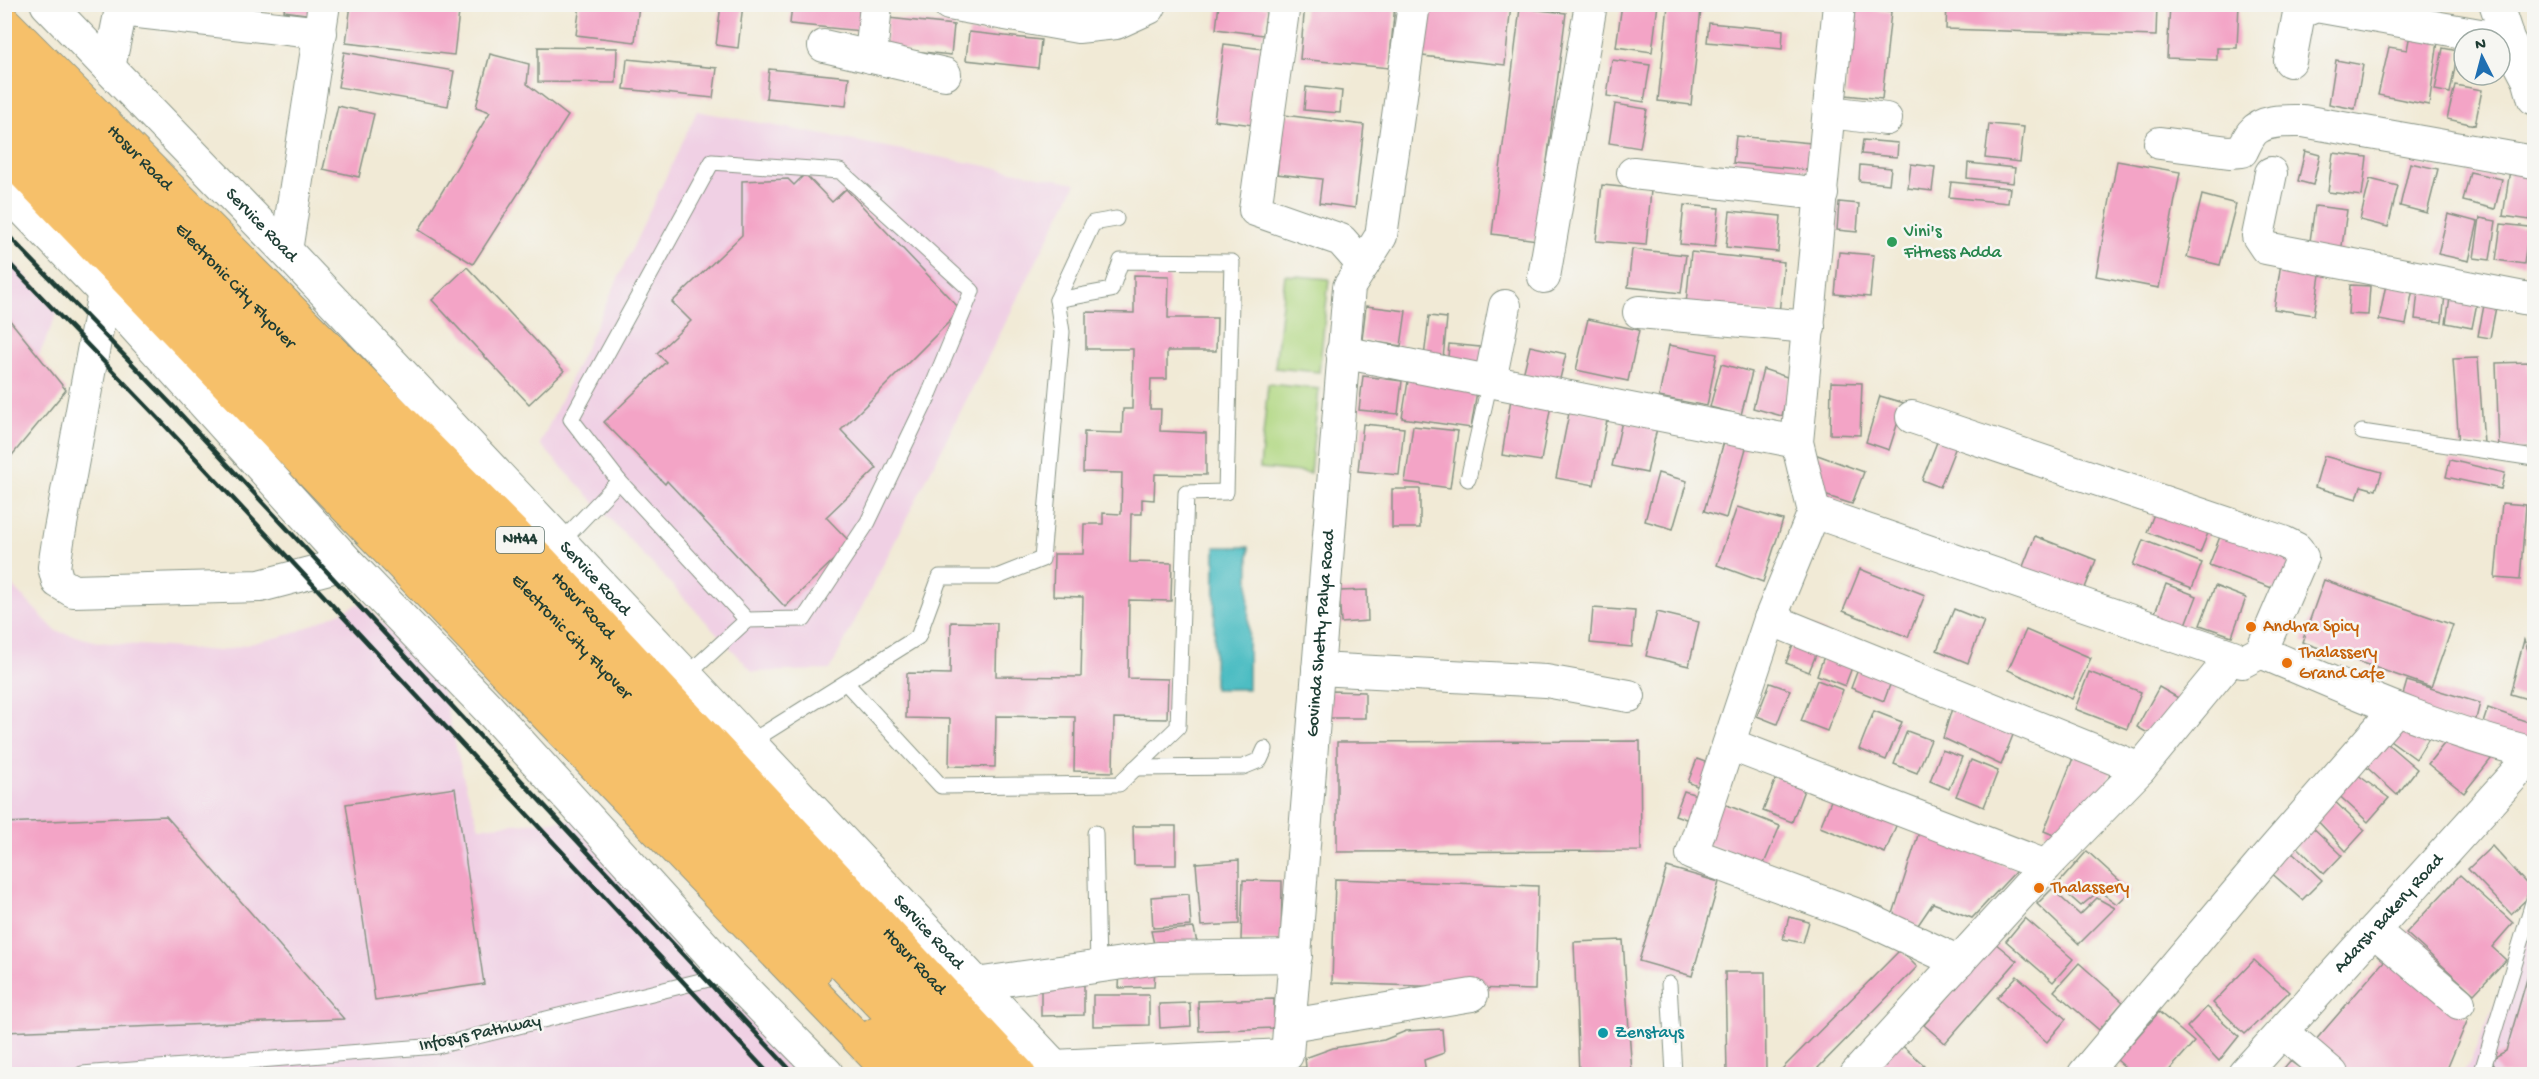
<svg xmlns="http://www.w3.org/2000/svg" width="2539" height="1079" font-family="'Gochi Hand',sans-serif">
<style>
.built{fill:#f0d0e4}
.green{fill:#b0d781;stroke:#688a5a;stroke-width:1.5}
.water{fill:#4ebdc3;stroke:#367d7c;stroke-width:1.5}
.building{fill:#f3a4c6}
.lines{fill:none;stroke-linecap:round;stroke-linejoin:round}
.service-casing{stroke:#889485;stroke-width:17}
.minor-casing{stroke:#889485;stroke-width:34}
.tertiary-casing{stroke:#889485;stroke-width:35}
.trunk-casing{stroke:#889485;stroke-width:35}
.motorway-casing{stroke:#889485;stroke-width:35}
.service{stroke:#fff;stroke-width:15}
.minor{stroke:#fff;stroke-width:32}
.tertiary{stroke:#fff;stroke-width:33}
.trunk{stroke:#f6c06b;stroke-width:33}
.motorway{stroke:#f6c06b;stroke-width:33}
.rail{stroke:#1f3d34;stroke-width:4.5}
.leisure-dot{fill:#2e9e5b;stroke:#f6f6f2;stroke-width:2}
.food-dot{fill:#e8710a;stroke:#f6f6f2;stroke-width:2}
.culture-dot{fill:#0f9aa8;stroke:#f6f6f2;stroke-width:2}
.labels{text-anchor:middle;dominant-baseline:central;stroke-width:5;stroke-linejoin:round;paint-order:stroke}
.shield{fill:#f6f6f2;stroke:#60746d;stroke-width:1.5}
.shield-label{font-size:16px;font-weight:bold;fill:#1f3d34}
.street-label{font-size:18px;fill:#1f3d34;stroke:#f6f6f2}
.leisure-label{font-size:18px;fill:#27864d;stroke:#f6f6f2;text-anchor:start}
.food-label{font-size:18px;fill:#c56008;stroke:#f6f6f2;text-anchor:start}
.culture-label{font-size:18px;fill:#0d838f;stroke:#f6f6f2;text-anchor:start}
</style>
<rect width="100%" height="100%" fill="#f6f6f2"/>
<filter id="ink" filterUnits="userSpaceOnUse"><feTurbulence type="fractalNoise" baseFrequency=".0167" numOctaves="2"/><feDisplacementMap in="SourceGraphic" scale="12" xChannelSelector="R" yChannelSelector="G"/><feConvolveMatrix kernelMatrix="1 2 1 2 8 2 1 2 1" color-interpolation-filters="sRGB"/></filter>
<filter id="wash" filterUnits="userSpaceOnUse"><feTurbulence type="fractalNoise" baseFrequency=".008" numOctaves="4" result="noise"/><feDisplacementMap in="SourceGraphic" scale="24" xChannelSelector="R" yChannelSelector="G"/><feGaussianBlur stdDeviation="1.35" result="paint"/><feColorMatrix in="noise" values="0 0 0 0 0 0 0 0 0 0 0 0 0 0 0 0 0 1.4 0 .05"/><feComposite in="paint" operator="in"/></filter>
<g filter="url(#wash)">
<rect width="100%" height="100%" fill="#f1ead6"/>
<g class="built">
<path d="M697 111 1076 183 830 670 753 672 540 444Z"/>
<path d="M5 253 58 311 11 421 5 444Z"/>
<path d="M4 577 56 631 98 642 219 651 292 634 363 602 441 684 464 780 479 827 576 819 695 969 754 1019 804 1074H5Z"/>
<path d="M2534 912V1074H2462L2470 1062Z"/>
</g>
<g class="green">
<path d="M1285 275 1329 279 1319 372 1275 368Z"/>
<path d="M1268 384 1319 389 1310 473 1260 468Z"/>
</g>
<path class="water" d="M1215 547H1249L1248 689H1214Z"/>
<g id="blocks">
<g class="building">
<path d="M285 4H314L313 15 284 11Z"/>
<path d="M351 4H460L454 55 346 43Z"/>
<path d="M580 4H639L635 42 576 35Z"/>
<path d="M721 4H743L738 48 716 45Z"/>
<path d="M792 4H863L861 31 790 24Z"/>
<path d="M1219 4 1267 7 1263 35 1216 29Z"/>
<path d="M1305 4H1395L1389 68 1300 59Z"/>
<path d="M1418 4H1511L1505 65 1413 55Z"/>
<path d="M1622 4H1658L1652 52 1616 47Z"/>
<path d="M1947 4H2157L2156 36 1946 29Z"/>
<path d="M2170 4H2239L2237 48H2217V60L2167 58Z"/>
<path d="M1668 5 1701 9 1691 105 1658 101Z"/>
<path d="M1520 8 1566 13 1537 240 1492 234Z"/>
<path d="M1855 8 1891 12 1882 99 1846 95Z"/>
<path d="M888 18 954 25 951 55 885 48Z"/>
<path d="M1709 23 1783 30 1782 49 1707 42Z"/>
<path d="M2411 29 2439 34 2429 105 2378 95 2389 47 2407 50Z"/>
<path d="M969 32 1041 40 1038 68 966 60Z"/>
<path d="M1224 44 1263 49 1253 125 1214 120Z"/>
<path d="M538 47 617 48 616 83 538 82Z"/>
<path d="M2443 48 2458 51 2450 93 2435 90Z"/>
<path d="M344 52 454 71 448 106 338 87Z"/>
<path d="M490 54 529 64 527 84 568 116 473 264 419 230 490 112 476 107Z"/>
<path d="M627 59 717 68 713 98 624 89Z"/>
<path d="M1612 60 1650 65 1644 102 1607 96Z"/>
<path d="M2336 60 2363 65 2355 109 2329 104Z"/>
<path d="M769 69 849 77 846 106 766 98Z"/>
<path d="M2455 85 2482 90 2475 125 2447 119Z"/>
<path d="M1306 87 1342 91 1340 113 1304 110Z"/>
<path d="M1615 104 1647 109 1640 148 1609 143Z"/>
<path d="M338 106 374 114 359 177 323 169Z"/>
<path d="M1284 115 1364 125 1355 208 1319 203 1322 179 1277 174Z"/>
<path d="M1989 124 2024 127 2020 162 1985 158Z"/>
<path d="M1736 136 1811 143 1808 170 1733 163Z"/>
<path d="M1863 140 1898 143 1897 157 1861 154Z"/>
<path d="M2305 151 2320 155 2313 185 2298 181Z"/>
<path d="M2333 153 2367 157 2362 196 2328 192Z"/>
<path d="M2117 161 2180 172 2159 288 2096 276Z"/>
<path d="M1968 163 2015 168 2013 183 1967 178Z"/>
<path d="M2410 163 2438 169 2427 213 2400 206Z"/>
<path d="M1911 164 1935 167 1932 191 1908 188Z"/>
<path d="M1860 165 1891 168 1889 184 1859 181Z"/>
<path d="M2510 170 2534 174 2530 220 2503 216Z"/>
<path d="M2470 172 2502 179 2495 209 2463 201Z"/>
<path d="M805 174 832 202 846 189 961 310 841 430 877 468 826 517 851 543 785 607 667 481 665 484 604 422 666 362 657 353 691 321 672 302 742 235V181L788 179 794 185Z"/>
<path d="M2370 179 2398 186 2388 227 2360 220Z"/>
<path d="M1951 182 2010 188 2008 203 1949 197Z"/>
<path d="M1602 185 1651 190 1646 245 1596 241Z"/>
<path d="M2202 195 2236 204 2220 265 2187 257Z"/>
<path d="M1839 202 1859 204 1857 232 1837 230Z"/>
<path d="M1684 205 1719 208 1715 247 1680 244Z"/>
<path d="M2315 206 2347 210 2341 253 2309 248Z"/>
<path d="M1730 211 1781 216 1778 252 1726 247Z"/>
<path d="M2448 214 2478 222 2469 261 2438 254Z"/>
<path d="M2480 218 2496 221 2490 260 2474 258Z"/>
<path d="M2501 224 2529 227 2524 264 2496 260Z"/>
<path d="M1632 249 1686 255 1681 293 1628 287Z"/>
<path d="M1691 252 1784 262 1779 314 1686 304Z"/>
<path d="M1839 252 1874 255 1870 297 1835 294Z"/>
<path d="M2281 263 2321 268 2314 315 2274 309Z"/>
<path d="M467 267 564 371 529 404 432 300Z"/>
<path d="M1134 275 1169 276 1168 318H1217L1216 351H1167V379H1151L1150 409H1161L1160 431 1206 433V475L1155 474 1154 500 1142 499V514H1131L1130 562 1172 563 1171 601 1129 600 1128 678 1168 679 1167 719 1114 718 1113 772 1074 771 1075 717 996 716 995 767 949 766 950 719 906 718 907 673 950 674 951 622 997 623 996 676 1081 677 1083 597 1053 596 1054 554H1083L1084 524H1103V513L1121 514 1122 473 1083 472 1084 432 1122 433 1123 409H1132L1133 349H1086V312L1134 313Z"/>
<path d="M2386 284 2413 289 2406 325 2379 320Z"/>
<path d="M2350 285 2370 286 2368 315 2348 314Z"/>
<path d="M2418 291 2445 295 2442 322 2415 319Z"/>
<path d="M2450 298 2477 303 2472 328 2446 323Z"/>
<path d="M2485 300 2497 302 2490 338 2478 336Z"/>
<path d="M1366 306 1406 311 1401 346 1362 340Z"/>
<path d="M4 313 66 390 4 465Z"/>
<path d="M1429 316 1447 318 1443 359 1424 357Z"/>
<path d="M1588 319 1639 330 1628 381 1576 370Z"/>
<path d="M1449 344 1490 348 1486 375 1447 371Z"/>
<path d="M1669 345 1717 354 1707 406 1659 397Z"/>
<path d="M1530 346 1566 354 1559 383 1523 375Z"/>
<path d="M2478 358 2484 444 2459 446 2453 359Z"/>
<path d="M2529 362 2533 448 2499 450 2496 363Z"/>
<path d="M1721 364 1752 372 1741 415 1710 407Z"/>
<path d="M1763 369 1790 378 1782 416 1753 408Z"/>
<path d="M1409 375 1478 385 1471 428 1402 418Z"/>
<path d="M1363 376 1402 381 1398 414 1359 410Z"/>
<path d="M1831 382 1862 383 1860 435 1830 434Z"/>
<path d="M1880 396 1904 403 1889 450 1866 442Z"/>
<path d="M1511 399 1551 405 1541 461 1502 455Z"/>
<path d="M1570 408 1608 415 1594 485 1556 478Z"/>
<path d="M1622 421 1657 428 1647 473 1612 466Z"/>
<path d="M1363 424 1404 428 1399 475 1358 471Z"/>
<path d="M1413 426 1458 431 1450 488 1405 482Z"/>
<path d="M1941 432 1959 439 1940 487 1922 480Z"/>
<path d="M1725 438 1747 445 1726 518 1704 511Z"/>
<path d="M1812 453 1864 472 1852 504 1812 491Z"/>
<path d="M2324 456 2382 472 2376 490 2361 486 2357 499 2315 487Z"/>
<path d="M2450 460 2505 473 2501 489 2446 477Z"/>
<path d="M1658 473 1687 481 1673 529 1645 521Z"/>
<rect x="1392" y="489" width="28" height="39"/>
<path d="M2502 503 2526 505 2520 580 2495 578Z"/>
<path d="M2157 506 2210 528 2200 553 2147 532Z"/>
<path d="M1737 507 1783 520 1763 582 1717 565Z"/>
<path d="M2221 534 2295 561 2283 592 2209 565Z"/>
<path d="M2035 536 2096 560 2081 598 2020 574Z"/>
<path d="M2143 540 2202 563 2192 588 2133 565Z"/>
<path d="M1860 569 1925 595 1908 637 1843 611Z"/>
<path d="M2324 580 2453 625 2431 687 2302 642Z"/>
<path d="M2166 584 2197 596 2182 635 2151 623Z"/>
<path d="M2215 586 2246 598 2232 636 2200 625Z"/>
<path d="M1367 590 1368 621 1341 623 1339 591Z"/>
<path d="M1593 608 1635 611 1632 647 1590 643Z"/>
<path d="M1954 609 1984 621 1968 663 1937 650Z"/>
<path d="M1657 612 1699 622 1689 666 1646 656Z"/>
<path d="M1802 623 1825 632 1809 672 1786 663Z"/>
<path d="M2026 630 2091 658 2072 699 2008 670Z"/>
<path d="M1832 635 1860 646 1845 686 1817 675Z"/>
<path d="M2524 640 2534 665V701L2510 694Z"/>
<path d="M1866 648 1899 661 1884 701 1851 688Z"/>
<path d="M2089 672 2141 692 2127 729 2075 709Z"/>
<path d="M1817 680 1843 690 1827 731 1801 721Z"/>
<path d="M2407 681 2480 703 2474 727 2400 705Z"/>
<path d="M1770 683 1790 690 1777 724 1757 716Z"/>
<path d="M2159 687 2182 700 2160 740 2137 727Z"/>
<path d="M1330 691 1365 692V718H1329Z"/>
<path d="M1956 695 2019 720 2001 765 1943 738Z"/>
<path d="M2488 708 2534 724V746L2481 729Z"/>
<path d="M1874 711 1902 722 1886 760 1859 749Z"/>
<path d="M2402 722 2432 733 2416 759 2390 740Z"/>
<path d="M1907 731 1931 740 1917 773 1894 764Z"/>
<path d="M2451 735 2495 754 2464 793 2428 764Z"/>
<path d="M2383 740 2417 769 2397 795 2360 761Z"/>
<path d="M1640 741 1641 851 1337 852V742Z"/>
<path d="M2079 743 2117 757 2105 787 2056 836 2044 831Z"/>
<path d="M1942 750 1962 757 1949 789 1930 781Z"/>
<path d="M1697 759 1718 767 1708 791 1688 782Z"/>
<path d="M1971 760 1998 771 1984 807 1956 796Z"/>
<path d="M1779 771 1807 782 1792 822 1763 811Z"/>
<path d="M2354 772 2389 798 2368 822 2333 790Z"/>
<path d="M455 788 484 984 375 1000 346 804Z"/>
<path d="M1684 791 1706 798 1697 823 1675 815Z"/>
<path d="M1835 791 1900 816 1885 853 1820 827Z"/>
<path d="M2331 798 2365 830 2346 851 2313 816Z"/>
<path d="M1719 802 1780 826 1763 866 1703 842Z"/>
<path d="M166 816 344 1019 4 1032V823Z"/>
<path d="M2307 822 2342 855 2324 874 2292 841Z"/>
<path d="M1133 826H1176V865H1134Z"/>
<path d="M1920 829 2017 870 1972 918 1933 903 1916 928 1892 917Z"/>
<path d="M2492 846 2534 892 2511 914 2468 869Z"/>
<path d="M2287 847 2322 880 2302 900 2269 871Z"/>
<path d="M2087 851 2131 891 2117 904 2099 891 2081 906 2057 885Z"/>
<path d="M1239 860V924L1201 926 1196 863Z"/>
<path d="M1667 867 1719 882 1692 976 1639 961Z"/>
<path d="M2460 875 2513 923 2492 947 2506 960 2474 994 2406 933Z"/>
<path d="M1335 879 1538 886 1535 990 1332 983Z"/>
<path d="M1243 880 1282 881 1281 941 1241 940Z"/>
<path d="M2052 889 2080 915 2097 898 2115 908 2079 944 2037 904Z"/>
<path d="M1189 894 1191 926 1153 928 1151 897Z"/>
<path d="M1789 917 1809 922 1803 943 1783 939Z"/>
<path d="M2025 918 2073 959 2053 982 2006 941Z"/>
<path d="M1194 928 1199 954 1156 953 1151 931Z"/>
<path d="M1623 940 1632 1074H1579L1574 942Z"/>
<path d="M1995 943 2017 961 1945 1043 1924 1025Z"/>
<path d="M1900 950 1917 967 1812 1074H1777Z"/>
<path d="M2391 953 2468 1019 2445 1074H2352L2314 1042Z"/>
<path d="M2534 955V1074H2500L2491 1059 2506 1051Z"/>
<path d="M2254 960 2289 992 2245 1034 2213 1003Z"/>
<path d="M2079 963 2123 1002 2099 1030 2054 991Z"/>
<path d="M1155 965 1154 987 1119 988 1120 969Z"/>
<path d="M1725 972H1765L1766 1072 1727 1073Z"/>
<path d="M2017 976 2066 1019 2047 1042 1997 998Z"/>
<path d="M1084 985V1015L1041 1016V986Z"/>
<path d="M1093 995H1149V1025L1093 1026Z"/>
<path d="M1274 999V1028L1199 1031 1198 1001Z"/>
<path d="M1190 1003 1191 1026 1160 1028 1159 1004Z"/>
<path d="M2207 1007 2239 1036 2219 1061 2187 1027Z"/>
<path d="M2159 1012 2194 1042 2166 1074H2133L2117 1060Z"/>
<path d="M1442 1029 1444 1053 1424 1060 1426 1073 1421 1074H1219L1306 1067 1305 1058 1333 1048 1384 1040 1406 1031Z"/>
<path d="M1897 1041 1924 1065 1915 1074H1868Z"/>
<path d="M2290 1061 2308 1074H2279Z"/>
<path d="M2110 1066 2120 1074H2102Z"/>
</g>
</g>
</g>
<g filter="url(#ink)">
<use href="#blocks" fill-opacity="0" stroke="#889485" stroke-width="1.5"/>
<g class="lines">
<g class="service-casing">
<g id="service">
<path d="M712 162 840 171 972 291 928 397 868 522 804 619 747 620 619 481 571 419Z"/>
<path d="M2362 432 2534 458"/>
<path d="M1468 479 1490 381"/>
<path d="M561 542 619 481"/>
<path d="M686 676 747 620"/>
<path d="M846 683 941 786 1119 784 1178 727 1186 493 1226 492 1232 262 1121 261 1111 290 1057 300"/>
<path d="M749 743 918 637 940 577H997L1042 559 1062 332 1057 300 1093 223 1116 219"/>
<path d="M1135 768 1243 767 1260 760 1265 749"/>
<path d="M1095 833 1098 967"/>
<path d="M1669 984 1674 1074"/>
<path d="M2483 1068 2534 899"/>
<path d="M82 1074 437 1046 729 974"/>
</g>
</g>
<g class="minor-casing">
<g id="minor">
<path d="M949 4 1078 27 1116 23 1149 8 1151 4"/>
<path d="M1284 4 1255 210 1341 240 1363 265"/>
<path d="M1839 4 1797 442 1814 512 1770 619 1692 854 1863 917 1959 962"/>
<path d="M121 10 321 33"/>
<path d="M824 46 945 74"/>
<path d="M871 57 876 4"/>
<path d="M2290 61 2299 13 2316 6 2508 40"/>
<path d="M109 68 122 4"/>
<path d="M1830 112 1886 119"/>
<path d="M2160 143 2229 152 2242 151C2245 145 2248 138 2252 133 2263 119 2287 121 2303 121L2534 162"/>
<path d="M1633 173 1822 194"/>
<path d="M2271 173 2258 236 2266 248 2534 300"/>
<path d="M286 251 324 4"/>
<path d="M1544 277 1591 4"/>
<path d="M104 292 59 535 54 567 58 582 73 591 260 586 348 563"/>
<path d="M1639 312 1809 327"/>
<path d="M1342 352 1797 442"/>
<path d="M1490 381 1505 306"/>
<path d="M1912 417 2283 542 2297 549 2302 557 2261 652"/>
<path d="M1814 512 2233 656 2140 769 2046 866 1856 1074"/>
<path d="M1770 619 2140 769"/>
<path d="M2242 662 2261 652C2350 690 2440 731 2534 753"/>
<path d="M1318 669 1546 681 1629 696"/>
<path d="M1729 744 2046 866"/>
<path d="M2374 931 2459 1003"/>
<path d="M976 984 1158 958 1296 956"/>
<path d="M1290 1025 1472 995"/>
<path d="M2283 1032 2332 1074"/>
<path id="s1" d="M1054 1066 1287 1055 1349 287 1381 236 1414 4"/>
<path d="M2084 1074 2261 864 2396 709"/>
<path id="s2" d="M2244 1074 2534 753"/>
</g>
</g>
<g class="tertiary-casing">
<g id="tertiary">
<path id="s3" d="M47 4 286 251 1054 1066 1066 1074"/>
<path d="M2496 4 2508 40 2529 80 2534 98"/>
<path d="M4 189 104 292 348 563 488 708 729 974 827 1074"/>
</g>
</g>
<g class="trunk-casing">
<g id="trunk">
<path id="s4" d="M4 22 543 563 1019 1074"/>
<path d="M4 118 815 971"/>
<path d="M876 1034 914 1074"/>
</g>
</g>
<g class="motorway-casing">
<g id="motorway">
<path id="s5" d="M4 45 990 1074"/>
<path d="M4 91 948 1074"/>
<path d="M4 152 892 1074"/>
</g>
</g>
<use href="#service" class="service"/>
<use href="#minor" class="minor"/>
<use href="#tertiary" class="tertiary"/>
<use href="#trunk" class="trunk"/>
<use href="#motorway" class="motorway"/>
<g class="rail">
<path d="M4 231 173 406 794 1074"/>
<path d="M4 258 158 418 769 1074"/>
</g>
</g>
</g>
<circle class="leisure-dot" cx="1892" cy="242" r="6"/>
<g class="food-dot">
<circle cx="2251" cy="627" r="6"/>
<circle cx="2287" cy="663" r="6"/>
<circle cx="2039" cy="888" r="6"/>
</g>
<circle class="culture-dot" cx="1603" cy="1033" r="6"/>
<g class="labels">
<rect class="shield" x="496" y="527" width="48" height="26" rx="4.5"/>
<g class="shield-label">
<text x="520" y="540">NH44</text>
</g>
<g class="street-label">
<text stroke="none"><textPath href="#s4" startOffset="192">Hosur Road</textPath></text>
<text stroke="none"><textPath href="#s3" startOffset="308">Service Road</textPath></text>
<text stroke="none"><textPath href="#s5" startOffset="334">Electronic City Flyover</textPath></text>
<text stroke="none"><textPath href="#s3" startOffset="794">Service Road</textPath></text>
<text stroke="none"><textPath href="#s4" startOffset="822">Hosur Road</textPath></text>
<text stroke="none"><textPath href="#s1" startOffset="656">Govinda Shetty Palya Road</textPath></text>
<text stroke="none"><textPath href="#s5" startOffset="820">Electronic City Flyover</textPath></text>
<text stroke="none"><textPath href="#s2" startOffset="216">Adarsh Bakery Road</textPath></text>
<text stroke="none"><textPath href="#s3" startOffset="1280">Service Road</textPath></text>
<text stroke="none"><textPath href="#s4" startOffset="1308">Hosur Road</textPath></text>
<text transform="translate(480 1034) rotate(-12)">Infosys Pathway</text>
</g>
<g class="leisure-label">
<text x="1904" y="232">Vini's<tspan x="1904" dy="21">Fitness Adda</tspan></text>
</g>
<g class="food-label">
<text x="2263" y="627">Andhra Spicy</text>
<text x="2299" y="653">Thalassery<tspan x="2299" dy="21">Grand Cafe</tspan></text>
<text x="2051" y="888">Thalassery</text>
</g>
<g class="culture-label">
<text x="1615" y="1033">Zenstays</text>
</g>
</g>
<rect width="2539" height="1079" fill="none" stroke="#f6f6f2" stroke-width="24"/>
<g transform="translate(2482 57) rotate(354)"><circle r="28" fill="#f6f6f2" stroke="#a0aca6" stroke-width="1.5"/>
<path d="M0-4.5L10 22L0 15L-10 22Z" fill="#1f6fb2"/>
<text y="-9" font-size="16" font-weight="bold" text-anchor="middle" fill="#1f3d34">N</text>
</g>
</svg>
